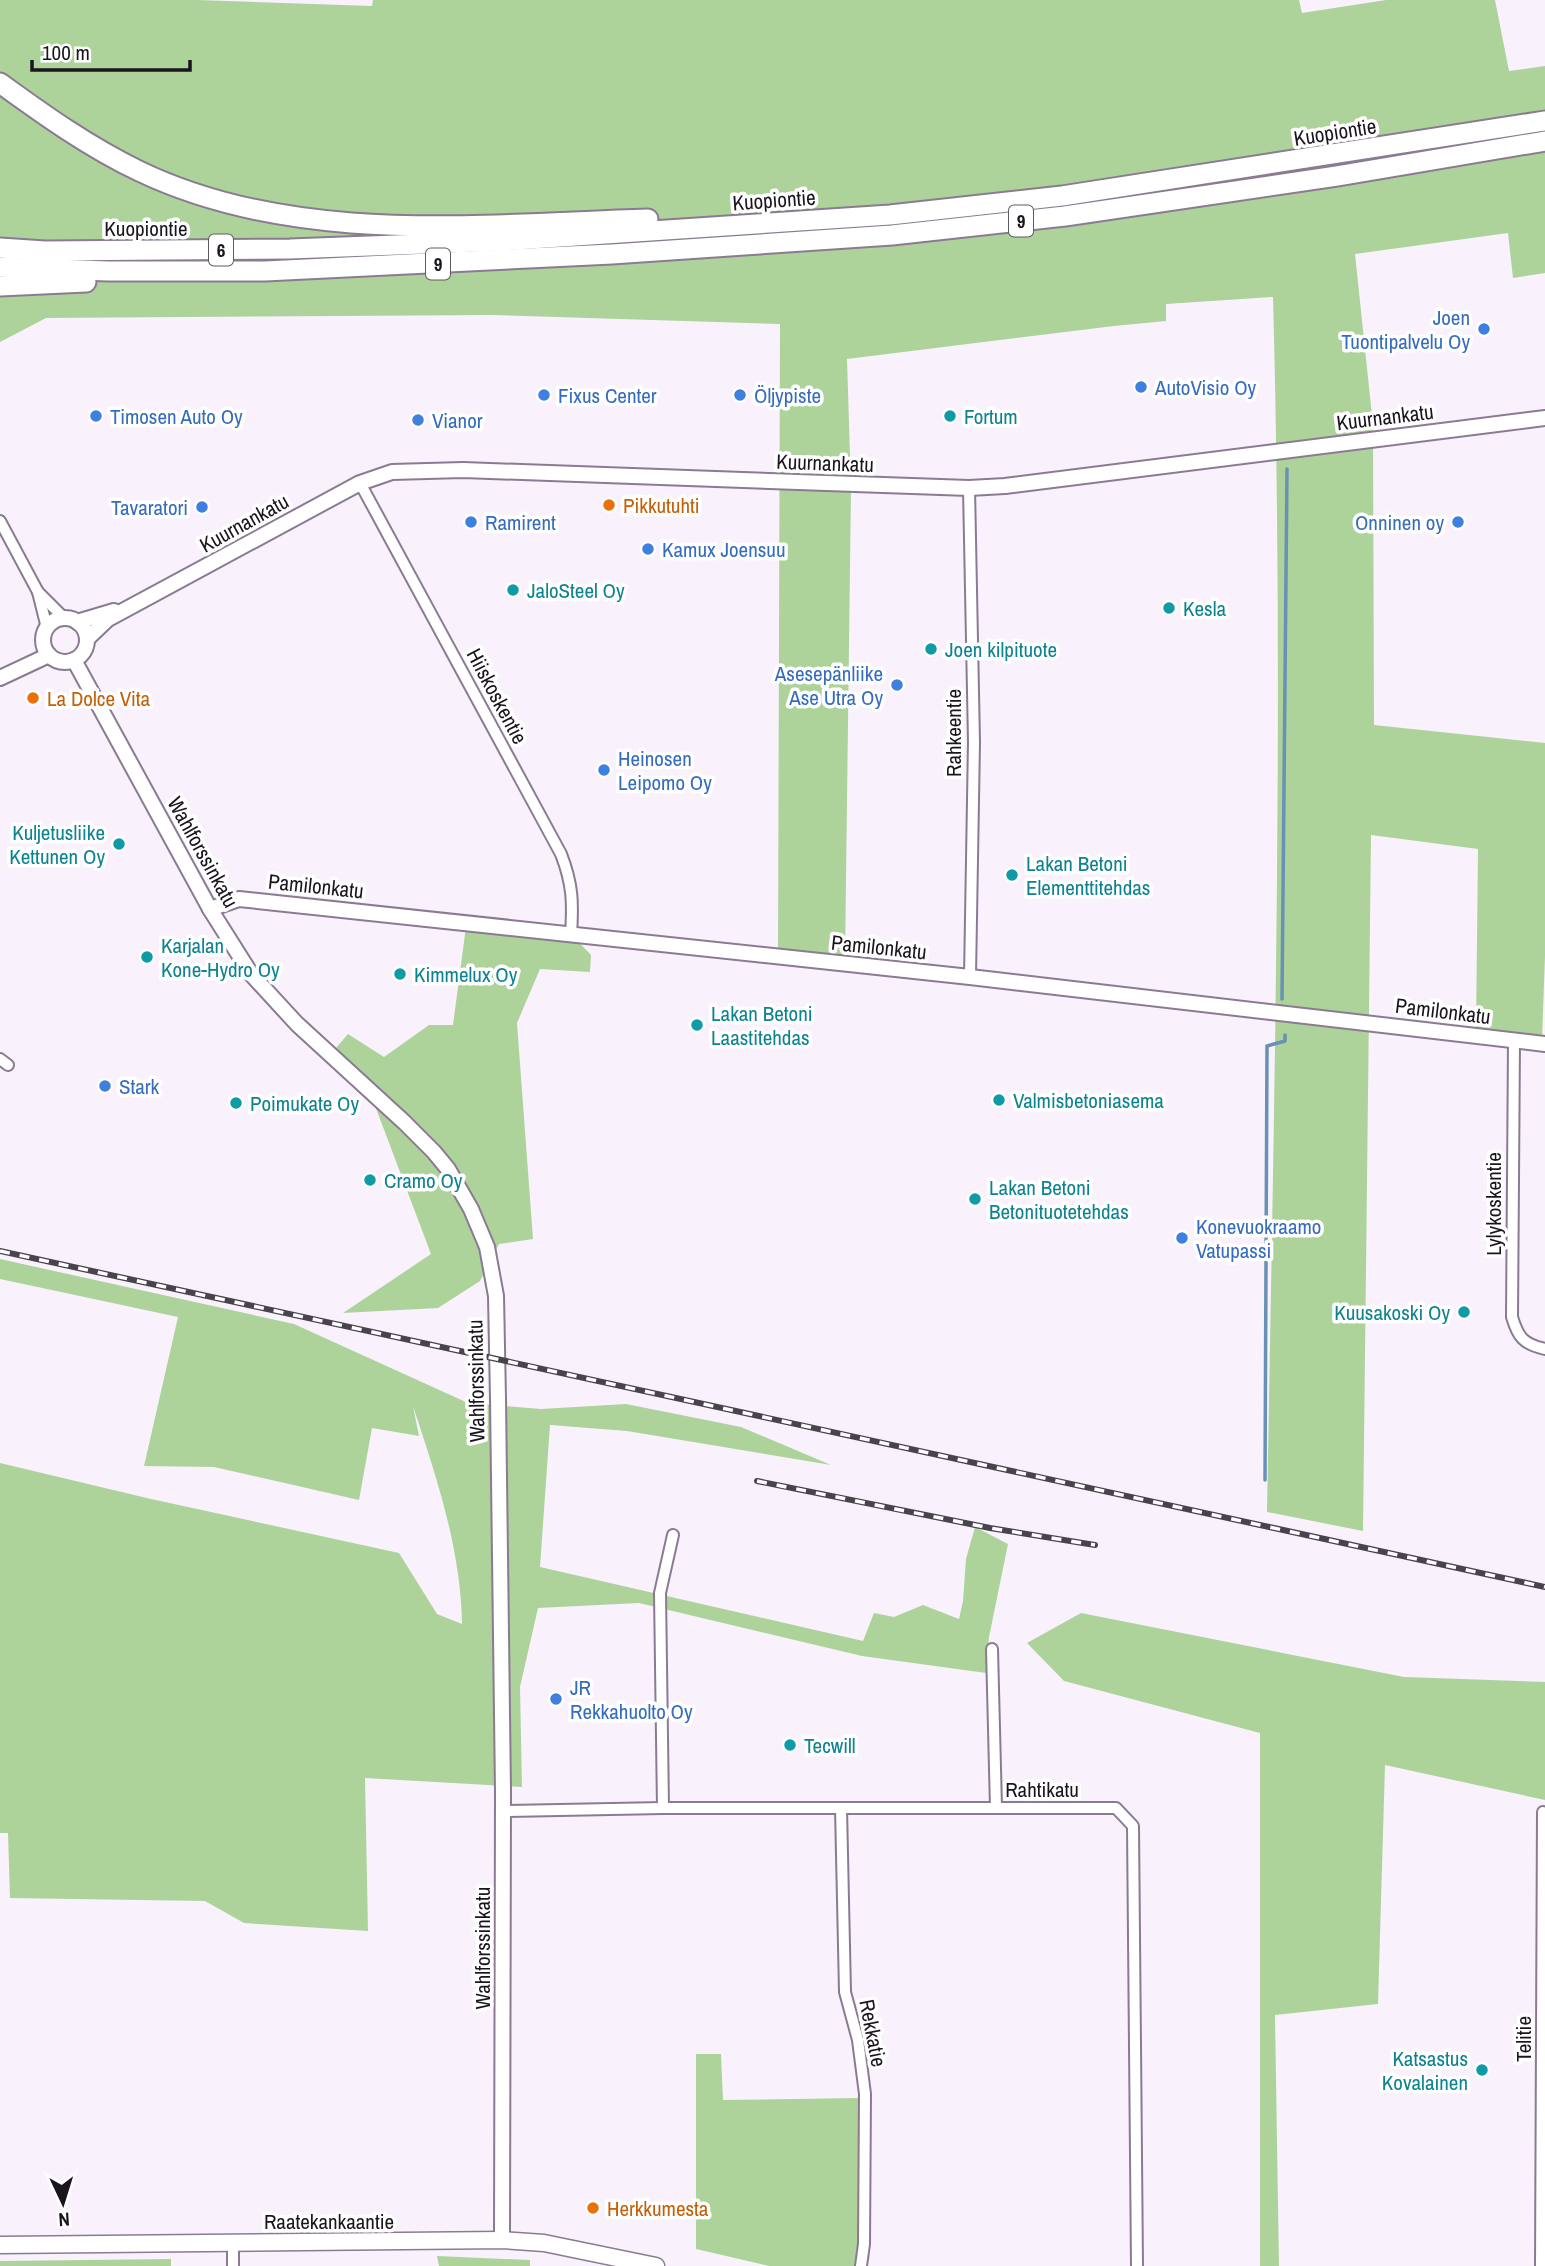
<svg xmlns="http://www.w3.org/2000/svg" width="1545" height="2266" font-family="'Archivo Narrow',sans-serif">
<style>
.green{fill:#add39b}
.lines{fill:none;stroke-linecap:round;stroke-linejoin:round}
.stream{stroke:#6991b5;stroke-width:3.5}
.minor-casing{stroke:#8a7b92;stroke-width:14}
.tertiary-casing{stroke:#8a7b92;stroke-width:18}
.secondary-casing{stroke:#8a7b92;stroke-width:19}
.motorway-casing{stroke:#8a7b92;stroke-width:23}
.minor{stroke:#fff;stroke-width:10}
.tertiary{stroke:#fff;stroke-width:14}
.secondary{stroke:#fff;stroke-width:16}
.motorway{stroke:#fff;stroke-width:19}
.rail-casing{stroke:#49434d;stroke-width:6}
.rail{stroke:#fff;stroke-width:3.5;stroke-dasharray:10;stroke-linecap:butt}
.shop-dot{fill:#3f7fe0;stroke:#fff;stroke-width:2.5}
.culture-dot{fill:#0f9aa8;stroke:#fff;stroke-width:2.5}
.food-dot{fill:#e8710a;stroke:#fff;stroke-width:2.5}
.labels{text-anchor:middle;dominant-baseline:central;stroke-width:7;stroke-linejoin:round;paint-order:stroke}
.shield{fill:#fff;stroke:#5f5a61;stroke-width:2}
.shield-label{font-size:19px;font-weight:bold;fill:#1a141d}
.street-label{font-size:21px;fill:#1a141d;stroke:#fff}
.shop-label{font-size:21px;fill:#366cbe;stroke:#fff;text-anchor:start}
.culture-label{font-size:21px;fill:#0d838f;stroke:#fff;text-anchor:start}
.food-label{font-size:21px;fill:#c56008;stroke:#fff;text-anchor:start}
</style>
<rect width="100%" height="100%" fill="#f9f2fd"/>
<g class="green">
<path d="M0 0H198L372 6 373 0H1299L1302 13 1386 0H1495L1509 71 1545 66V273L1513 278 1508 233 1355 254 1373 425 1374 725 1545 743V956L1542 1040 1476 1032 1478 849 1371 835 1363 1531 1267 1512C1274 1107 1284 702 1273 297L1166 304V321L1114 326 847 359 851 488 845 959 778 953 780 324 493 315 46 318 0 342Z"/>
<path d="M467 919 567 930 591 955 590 972 540 969 517 1023 533 1239 499 1244 480 1281 438 1308 343 1313 431 1254 363 1074 336 1048 348 1034 384 1057 429 1025H453Z"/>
<path d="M0 1259 294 1324 468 1403 541 1409 626 1404 741 1427 831 1465 627 1431 550 1425 540 1567 863 1641 874 1613 894 1617 923 1605 959 1619 963 1601 966 1559 975 1527 1008 1544 989 1637 986 1673 862 1656 639 1603 538 1608 520 1687 522 1787 365 1778 368 1931 244 1923 205 1901 10 1898 8 1833H0V1463L151 1499 399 1553 437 1614 462 1624C461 1549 436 1476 413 1406L419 1436 372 1428 359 1500 214 1467 144 1466 178 1317 0 1279Z"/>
<path d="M1081 1613 1404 1677 1545 1682V1800L1385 1765 1378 2004 1275 2015 1279 2266H1260V1733L1064 1681 1027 1643Z"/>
<path d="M696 2054H721L723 2100 858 2098V2244L854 2266H769L696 2249Z"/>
<path d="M437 2256 530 2260V2266H439Z"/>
<path d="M171 2259V2266H0V2261Z"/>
</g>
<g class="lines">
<g class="stream">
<path d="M1282 999 1287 469"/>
<path d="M1265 1480 1267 1046 1285 1041V1035"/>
</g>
<g class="minor-casing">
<g id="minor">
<path d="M360 483 561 854C573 885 573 903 571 935"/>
<path d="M969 488 974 742 970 977"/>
<path d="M0 521 38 592 47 628"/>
<path d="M38 592 64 618"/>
<path d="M1514 1041 1512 1317C1518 1337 1523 1344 1545 1349"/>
<path d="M0 1059 8 1065"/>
<path d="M992 1649 996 1808"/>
<path d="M663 1808 660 1593 673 1535"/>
<path d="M841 1808 845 1992 858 2040 865 2094 864 2244 861 2266"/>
<path d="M503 1811 663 1808H1116L1133 1826 1137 2266"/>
<path d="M233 2266V2242"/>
<path d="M1541 2266 1543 1812"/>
</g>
</g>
<g class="tertiary-casing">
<g id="tertiary">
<circle cx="65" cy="640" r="22"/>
<path d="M77 622 114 611"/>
<path d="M87 639 108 619 360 483 392 472 463 470 969 488 1005 486 1545 418"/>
<path d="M74 660 210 909 251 974 297 1024 404 1122 434 1152 448 1169 471 1209 487 1247 496 1296 498 1399 503 1792 502 2240"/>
<path d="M0 678 49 655"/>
<path d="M210 909 239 899 970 977 1545 1044"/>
</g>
</g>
<g class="secondary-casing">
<path id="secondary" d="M0 2245 502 2240 544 2243 656 2266"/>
</g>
<g class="motorway-casing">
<g id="motorway">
<path d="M0 83C44 115 89 147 139 171 295 246 480 224 648 219"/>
<path d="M0 248 45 251 290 249 502 241 890 215 1062 196 1545 121"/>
<path d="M0 267 108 271H265L612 254 892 235 1065 216 1337 176 1545 141"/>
<path d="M0 286 86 282"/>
</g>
</g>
<use href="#minor" class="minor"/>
<use href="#tertiary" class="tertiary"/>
<use href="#secondary" class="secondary"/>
<use href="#motorway" class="motorway"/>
<g class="rail-casing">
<g id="rail">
<path d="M0 1251 1545 1587"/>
<path d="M757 1481 990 1528 1095 1545"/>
</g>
</g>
<use href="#rail" class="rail"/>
</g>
<g class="shop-dot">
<circle cx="1484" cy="329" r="7"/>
<circle cx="1141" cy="387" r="7"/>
<circle cx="544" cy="395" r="7"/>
<circle cx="740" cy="395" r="7"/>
<circle cx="96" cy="416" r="7"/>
<circle cx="418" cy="420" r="7"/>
<circle cx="202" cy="507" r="7"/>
<circle cx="471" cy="522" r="7"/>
<circle cx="1458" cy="522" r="7"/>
<circle cx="648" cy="549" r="7"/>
<circle cx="897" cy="685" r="7"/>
<circle cx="604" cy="770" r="7"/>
<circle cx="105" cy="1086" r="7"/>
<circle cx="1182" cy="1238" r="7"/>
<circle cx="556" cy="1699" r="7"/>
</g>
<g class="culture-dot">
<circle cx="950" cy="416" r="7"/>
<circle cx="513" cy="590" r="7"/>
<circle cx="1169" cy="608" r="7"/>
<circle cx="931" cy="649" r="7"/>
<circle cx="119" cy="844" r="7"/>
<circle cx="1012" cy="875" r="7"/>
<circle cx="147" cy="957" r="7"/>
<circle cx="400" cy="974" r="7"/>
<circle cx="697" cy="1025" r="7"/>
<circle cx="999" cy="1100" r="7"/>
<circle cx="236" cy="1103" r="7"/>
<circle cx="370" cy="1180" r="7"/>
<circle cx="975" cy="1199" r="7"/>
<circle cx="1464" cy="1312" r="7"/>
<circle cx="790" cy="1745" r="7"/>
<circle cx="1482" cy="2070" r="7"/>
</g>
<g class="food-dot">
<circle cx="609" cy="505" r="7"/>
<circle cx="33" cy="698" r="7"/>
<circle cx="593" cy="2208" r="7"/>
</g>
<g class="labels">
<g class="shield">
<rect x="1009" y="205.5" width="24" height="31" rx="5"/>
<rect x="209" y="234.5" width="24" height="31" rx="5"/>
<rect x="426" y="248.5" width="24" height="31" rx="5"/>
</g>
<g class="shield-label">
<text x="1021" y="221">9</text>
<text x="221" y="250">6</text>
<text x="438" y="264">9</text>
</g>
<g class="street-label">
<text transform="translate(1335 132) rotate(-9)">Kuopiontie</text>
<text transform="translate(774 200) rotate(-4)">Kuopiontie</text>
<text x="146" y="228">Kuopiontie</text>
<text transform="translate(1385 417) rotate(-7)">Kuurnankatu</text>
<text transform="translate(825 463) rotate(2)">Kuurnankatu</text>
<text transform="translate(244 523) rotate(-29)">Kuurnankatu</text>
<text transform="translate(497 696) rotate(62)">Hiiskoskentie</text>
<text transform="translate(953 733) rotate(-90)">Rahkeentie</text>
<text transform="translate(203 852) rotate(61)">Wahlforssinkatu</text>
<text transform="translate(316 886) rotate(6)">Pamilonkatu</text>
<text transform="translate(879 947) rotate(6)">Pamilonkatu</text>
<text transform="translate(1443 1011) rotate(7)">Pamilonkatu</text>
<text transform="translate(1493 1204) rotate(-90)">Lylykoskentie</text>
<text transform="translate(476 1381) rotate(-91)">Wahlforssinkatu</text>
<text x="1042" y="1789">Rahtikatu</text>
<text transform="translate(482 1948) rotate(-90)">Wahlforssinkatu</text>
<text transform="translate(873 2033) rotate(79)">Rekkatie</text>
<text transform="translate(1523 2039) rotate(-90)">Telitie</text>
<text x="329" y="2221">Raatekankaantie</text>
</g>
<g class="shop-label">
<text x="1470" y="317" text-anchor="end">Joen<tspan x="1470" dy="24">Tuontipalvelu Oy</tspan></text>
<text x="1155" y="387">AutoVisio Oy</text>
<text x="558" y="395">Fixus Center</text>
<text x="754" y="395">Öljypiste</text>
<text x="110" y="416">Timosen Auto Oy</text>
<text x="432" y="420">Vianor</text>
<text x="188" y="507" text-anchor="end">Tavaratori</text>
<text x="485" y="522">Ramirent</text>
<text x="1444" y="522" text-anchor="end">Onninen oy</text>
<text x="662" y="549">Kamux Joensuu</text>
<text x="883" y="673" text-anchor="end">Asesepänliike<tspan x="883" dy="24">Ase Utra Oy</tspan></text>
<text x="618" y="758">Heinosen<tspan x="618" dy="24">Leipomo Oy</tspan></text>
<text x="119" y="1086">Stark</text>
<text x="1196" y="1226">Konevuokraamo<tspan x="1196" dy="24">Vatupassi</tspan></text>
<text x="570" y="1687">JR<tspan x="570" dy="24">Rekkahuolto Oy</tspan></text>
</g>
<g class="culture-label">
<text x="964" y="416">Fortum</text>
<text x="527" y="590">JaloSteel Oy</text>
<text x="1183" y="608">Kesla</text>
<text x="945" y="649">Joen kilpituote</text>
<text x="105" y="832" text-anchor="end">Kuljetusliike<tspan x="105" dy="24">Kettunen Oy</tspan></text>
<text x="1026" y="863">Lakan Betoni<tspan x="1026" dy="24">Elementtitehdas</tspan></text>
<text x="161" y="945">Karjalan<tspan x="161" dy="24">Kone-Hydro Oy</tspan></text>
<text x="414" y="974">Kimmelux Oy</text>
<text x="711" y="1013">Lakan Betoni<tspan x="711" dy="24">Laastitehdas</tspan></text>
<text x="1013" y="1100">Valmisbetoniasema</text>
<text x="250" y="1103">Poimukate Oy</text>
<text x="384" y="1180">Cramo Oy</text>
<text x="989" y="1187">Lakan Betoni<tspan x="989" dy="24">Betonituotetehdas</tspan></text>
<text x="1450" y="1312" text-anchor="end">Kuusakoski Oy</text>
<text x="804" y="1745">Tecwill</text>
<text x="1468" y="2058" text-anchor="end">Katsastus<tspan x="1468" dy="24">Kovalainen</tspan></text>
</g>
<g class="food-label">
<text x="623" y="505">Pikkutuhti</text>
<text x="47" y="698">La Dolce Vita</text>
<text x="607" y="2208">Herkkumesta</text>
</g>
</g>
<g transform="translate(63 2203) rotate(176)" stroke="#ffffff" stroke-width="5" paint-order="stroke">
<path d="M0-5L12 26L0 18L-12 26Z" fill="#1a141d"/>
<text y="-10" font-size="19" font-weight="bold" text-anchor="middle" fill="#1a141d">N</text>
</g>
<path d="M32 60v10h158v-10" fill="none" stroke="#1a141d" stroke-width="3.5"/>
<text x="42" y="60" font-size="21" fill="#1a141d" stroke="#ffffff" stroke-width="5" paint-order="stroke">100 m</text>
</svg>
